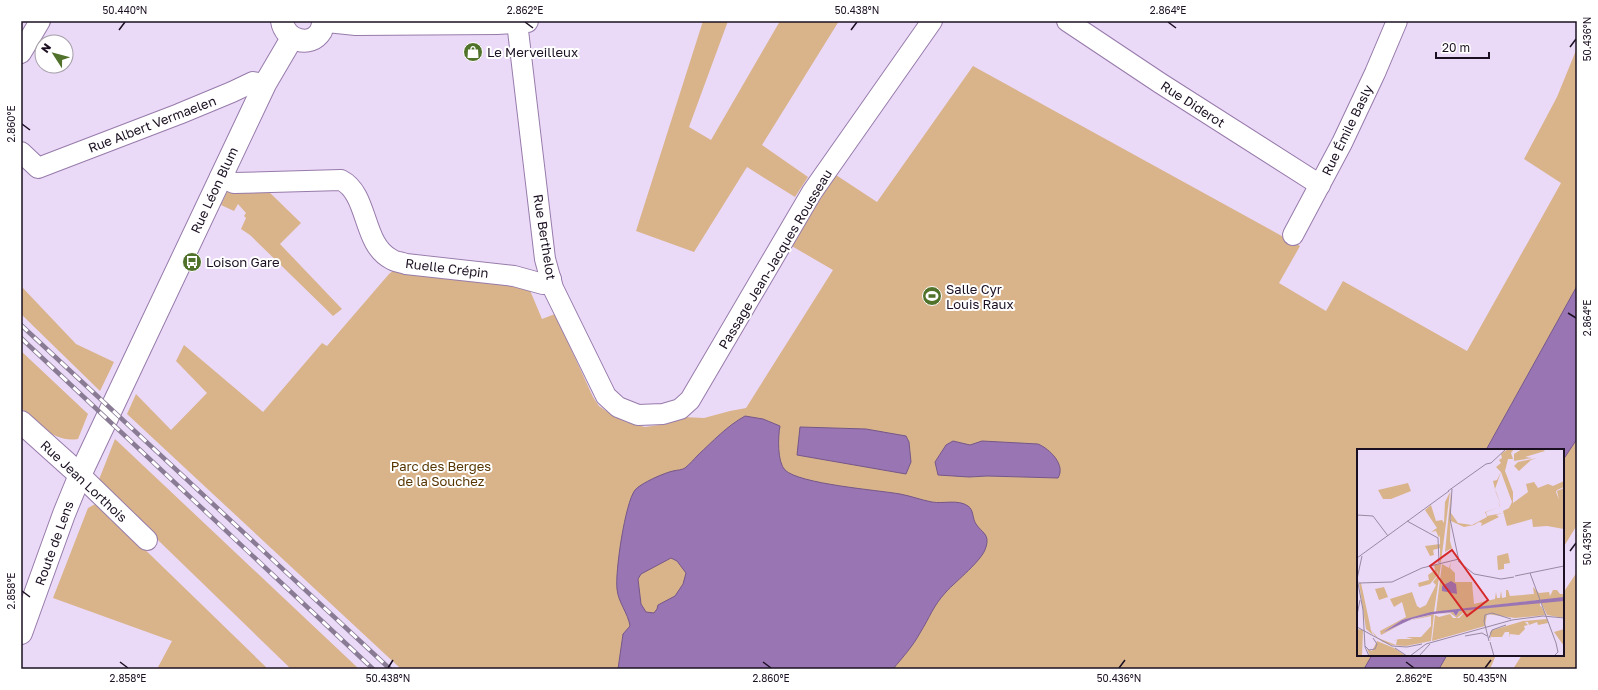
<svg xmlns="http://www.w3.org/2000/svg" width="1598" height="690" font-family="'Golos Text',sans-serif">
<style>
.green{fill:#d9b48a}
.water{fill:#9a75b4;stroke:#745788;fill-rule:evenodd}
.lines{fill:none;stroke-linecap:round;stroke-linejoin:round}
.street-casing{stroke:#977baa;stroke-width:22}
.secondary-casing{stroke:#977baa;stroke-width:24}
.street{stroke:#fff;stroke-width:20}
.secondary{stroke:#fff;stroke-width:22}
.rail-casing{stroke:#897b94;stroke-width:4.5}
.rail{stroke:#fff;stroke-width:3;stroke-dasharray:9;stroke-linecap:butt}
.ticks{fill:none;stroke:#1b1022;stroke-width:1.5}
.labels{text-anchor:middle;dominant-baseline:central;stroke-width:4;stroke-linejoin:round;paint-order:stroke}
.poi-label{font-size:13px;fill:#1b1022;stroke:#fff;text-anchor:start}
.street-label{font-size:13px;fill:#1b1022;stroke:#fff}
.park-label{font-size:13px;fill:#573500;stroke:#fff}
.inset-road{fill:none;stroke:#9889a2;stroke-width:1}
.view{fill:#d62828;fill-opacity:0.15;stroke:#d62828;stroke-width:2}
.inset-edge{fill:none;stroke:#1b1022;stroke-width:2}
.neatline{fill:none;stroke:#1b1022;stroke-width:1.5}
.ticks-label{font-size:10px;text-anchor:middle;fill:#1b1022}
</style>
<rect width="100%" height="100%" fill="#ebd9f8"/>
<g class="green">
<path d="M703 21H728L689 127 711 140 780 21H839L762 145 808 177 795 197 747 167 694 252 636 231Z"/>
<path d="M1577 48V286L1486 450H1358V655H1372L1364 669H401L127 414 136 394 171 430 207 393 176 361 184 345 263 412 322 343 327 346 389 274 395 269 529 288 542 319 555 314 593 397 599 406 609 413 626 422 645 427 666 424 683 417 704 418 730 411 746 408 833 270 790 245 836 175 877 202 973 66 1300 246 1279 283 1326 311 1343 281 1467 351 1561 183 1524 159 1557 97Z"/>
<path d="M266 189 301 223 280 244 342 309 333 316 250 235 241 229 246 218 244 216 246 213 238 204 234 211 221 205 227 192Z"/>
<path d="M21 286 76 344 114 362 100 391 21 314Z"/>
<path d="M21 351 88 414 78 439C54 443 38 423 21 408Z"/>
<path d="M115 439 359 669H291L98 482Z"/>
<path d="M1577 439V525L1563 548V460Z"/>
<path d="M97 503 268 669H157L172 641 53 598 88 508Z"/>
<path d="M1577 572V669H1513L1522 655H1563V593Z"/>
<path d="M1447 655H1496L1490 669H1439Z"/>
</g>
<g class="water">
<path d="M1577 286V439L1563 460V450H1486Z"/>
<path d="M745 416 763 419 780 426C778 436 777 462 785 470 799 484 877 490 900 494 911 496 921 500 932 502 943 504 958 499 968 506 974 510 972 518 976 524 982 533 990 534 986 547 983 560 956 581 946 592 933 606 930 617 920 633 913 646 903 657 893 669H618L623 634 630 626C628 613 618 602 617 589 615 572 625 503 635 490 641 483 664 473 673 471 677 470 682 470 685 468 690 464 694 459 698 455 713 441 727 426 745 416ZM671 558 677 561 686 573 683 584 675 596 658 605 657 609 654 613 646 612 641 604 638 579 641 574Z"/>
<path d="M800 427 866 429 906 436 909 442 911 462 906 474 797 455Z"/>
<path d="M953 441 970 445 982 441 1038 444C1050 449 1066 465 1058 478L987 476 969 477 938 475 935 462 946 445Z"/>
<path d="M1372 655H1447L1439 669H1364Z"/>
</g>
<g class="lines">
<g class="street-casing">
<g id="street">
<path d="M1067 21 1160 83 1320 185"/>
<path d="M517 22 545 259 553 288 606 396 618 407 638 415 663 414 680 409 690 400 812 192 932 21"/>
<path d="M21 53 40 21"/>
<path d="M21 152 38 168 179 114 232 92 253 82 265 84"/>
<path d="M220 177 234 183 341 180C369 194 362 244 391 259 395 262 401 262 406 264L514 276 543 284 551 279"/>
<path d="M1293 235 1342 143 1375 73 1397 21"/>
<path d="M80 475 147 540"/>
</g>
</g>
<g class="secondary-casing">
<g id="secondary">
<path d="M282 21C285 40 310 49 321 31 322 28 323 24 324 21"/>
<path d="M327 21 356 24 497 23 527 21"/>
<path d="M21 422 80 475"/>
<path d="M21 633 64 514 80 475 265 84 292 38"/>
</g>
</g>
<use href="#street" class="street"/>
<use href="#secondary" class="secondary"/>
<g class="rail-casing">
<g id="rail">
<path d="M21 325 390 669"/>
<path d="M21 338 373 669"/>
</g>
</g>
<use href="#rail" class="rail"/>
</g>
<path class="ticks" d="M525 22 533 28M1168 22 1176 28M119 30 125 22M851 30 857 22M1570 47 1576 39M22 124 30 130M1568 313 1576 318M1570 551 1576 543M22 591 30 597M120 662 128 668M763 662 771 668M1406 662 1414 668M388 668 393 660M1119 668 1125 660M1485 668 1491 660"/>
<defs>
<g id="shop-disc" transform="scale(1)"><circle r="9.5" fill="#50722a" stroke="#fff"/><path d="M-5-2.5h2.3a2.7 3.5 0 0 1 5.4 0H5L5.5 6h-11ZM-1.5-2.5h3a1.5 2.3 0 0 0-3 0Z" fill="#fff"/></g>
<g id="bus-disc" transform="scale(1)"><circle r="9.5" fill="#50722a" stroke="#fff"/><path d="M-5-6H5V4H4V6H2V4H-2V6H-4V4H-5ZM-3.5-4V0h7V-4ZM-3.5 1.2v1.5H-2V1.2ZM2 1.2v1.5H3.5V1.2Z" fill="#fff"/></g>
<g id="stadium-disc" transform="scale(1)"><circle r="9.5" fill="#50722a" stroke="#fff"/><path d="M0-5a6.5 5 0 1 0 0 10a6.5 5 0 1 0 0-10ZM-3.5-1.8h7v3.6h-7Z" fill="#fff"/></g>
</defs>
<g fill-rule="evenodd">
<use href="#shop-disc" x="473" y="52"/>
<use href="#bus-disc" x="192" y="262"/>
<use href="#stadium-disc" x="932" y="296"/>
</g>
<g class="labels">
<g class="poi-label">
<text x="487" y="52">Le Merveilleux</text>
<text x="206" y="262">Loison Gare</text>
<text x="946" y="289">Salle Cyr<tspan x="946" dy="15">Louis Raux</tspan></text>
</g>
<g class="street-label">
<text transform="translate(1193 104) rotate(33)">Rue Diderot</text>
<text transform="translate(152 124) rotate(-21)">Rue Albert Vermaelen</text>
<text transform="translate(1347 130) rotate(-64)">Rue Émile Basly</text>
<text transform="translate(214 190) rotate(-65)">Rue Léon Blum</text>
<text transform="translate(545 237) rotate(81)">Rue Berthelot</text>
<text transform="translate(775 259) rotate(-59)">Passage Jean-Jacques Rousseau</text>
<text transform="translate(447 268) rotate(7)">Ruelle Crépin</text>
<text transform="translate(84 481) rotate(43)">Rue Jean Lorthois</text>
<text transform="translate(54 543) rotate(-70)">Route de Lens</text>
</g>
<g class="park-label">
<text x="441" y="466">Parc des Berges<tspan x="441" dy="15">de la Souchez</tspan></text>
</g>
</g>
<g transform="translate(1357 449)">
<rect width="207" height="207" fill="#ebd9f8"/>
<path d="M151 0H157L154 4 156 10H151L148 22 156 43V54L171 43 169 35 177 33 181 39 191 35 196 37 207 32V38L200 41 199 43 202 51 200 42 207 39V80L190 77 176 78 175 70 150 77 146 62 152 59 155 53 144 23 138 40 144 56 139 44 136 32 140 31 144 23 139 18 144 14 142 11 145 9 144 5ZM165 0H185L188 2 168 8 175 9 157 12V5ZM180 9 174 11 162 22 157 17 161 13ZM51 34 54 42 34 50H26L21 41ZM94 42 93 92 95 99 88 103ZM93 43 84 113 83 114V86L82 89 79 82 74 83 80 79 68 61 74 56 79 72 85 71 87 74 88 53ZM141 52 143 57V58L129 63 130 67 146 64 139 66 142 68 124 77 125 74 122 73 117 76 107 78 94 72V64L101 74 115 76 130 68 128 63 143 58ZM83 95V99L76 101 77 106 73 107 68 97ZM151 104 153 114 147 115V120L141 121 140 107ZM94 113 93 119 98 124V133H115L117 155 138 150 139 143 140 149H143L144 142 145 149 149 148V141H151L153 147 177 145 176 138 182 144 192 143 193 147 196 141H200L203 145H207V169L190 166 183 151 79 163 85 115 92 119ZM84 115 77 163 45 171 25 184 45 175 24 186 23 182 49 168 45 153 37 158 33 150 55 143 60 157 63 159 69 156 79 136 76 133 80 128 81 120 79 128 73 135 62 138 61 134 72 131 71 126 78 121 77 116ZM2 134H4L14 181 21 189 39 196 40 191 36 192 42 190H56L49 188H64L74 177V167L50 172 77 165 74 192 49 197 35 196 26 193 18 187 13 179 16 186 9 180ZM27 138 31 148 22 151 18 140ZM183 153V157H162H184L189 166 158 169 130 165 128 177 75 192 78 166 82 168 93 165 96 169H102L107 164 123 162 106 164 100 169 93 164 81 165 96 163 99 167 102 162ZM190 170 191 174 181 176 180 173 172 176 171 173H168L171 176 167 177 168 180 162 186 153 185V189L152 183H148L145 188H134V193L133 183 136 181 166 172ZM0 180 6 181 5 207H0ZM207 180V197L197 183ZM20 192 37 199 49 207H13L10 200 15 202Z" fill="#d9b48a"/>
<path d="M94 132 99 135 100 145 85 142V137ZM207 148V152L102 162 99 167 96 163 77 165 55 170 25 184 45 171 74 163Z" fill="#9a75b4"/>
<path class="inset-road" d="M95 40 93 70 102 112M91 42 129 15 134 14 149 0M0 66 16 67 31 87M50 72 81 89 82 114M0 109 92 42M101 112 117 125 144 130 157 128M173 124 199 194 201 203 198 206M158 127 207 117M0 129 6 161 8 198 12 207M0 130 5 107M2 134 35 133 65 119 102 110M0 166 3 151M0 178 35 197 50 198 65 195M108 187 125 184 130 187M132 189 135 181 149 176M132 192 127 172 128 166 135 164 154 170M133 193 137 207M8 197 12 201 18 200 20 195 16 189M38 199 50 207M22 207H40M53 207 69 195 155 171 186 167 207 169M62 207 73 195"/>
<path class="view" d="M95 101 131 151 110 167 73 117Z"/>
<rect width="207" height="207" class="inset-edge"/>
</g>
<rect width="1598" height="690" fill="none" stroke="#ffffff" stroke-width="44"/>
<g transform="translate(54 54) rotate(306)"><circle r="19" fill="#ffffff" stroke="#a49fa7"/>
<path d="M0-3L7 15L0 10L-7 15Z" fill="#50722a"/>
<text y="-6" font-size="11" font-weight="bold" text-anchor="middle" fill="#1b1022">N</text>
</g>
<path d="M1436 52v6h53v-6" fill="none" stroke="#1b1022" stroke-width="2"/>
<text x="1442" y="52" font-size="12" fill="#1b1022" stroke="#ffffff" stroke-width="3" paint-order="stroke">20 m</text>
<rect x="22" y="22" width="1554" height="646" class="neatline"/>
<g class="ticks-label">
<text x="125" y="14">50.440°N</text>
<text x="525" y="14">2.862°E</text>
<text x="857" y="14">50.438°N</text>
<text x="1168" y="14">2.864°E</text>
<text transform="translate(1587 39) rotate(-90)" y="4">50.436°N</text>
<text transform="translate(11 124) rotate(-90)" y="4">2.860°E</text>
<text transform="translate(1587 318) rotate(-90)" y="4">2.864°E</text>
<text transform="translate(1587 543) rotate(-90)" y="4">50.435°N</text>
<text transform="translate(11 591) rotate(-90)" y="4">2.858°E</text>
<text x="128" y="682">2.858°E</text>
<text x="388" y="682">50.438°N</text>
<text x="771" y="682">2.860°E</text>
<text x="1119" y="682">50.436°N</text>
<text x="1414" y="682">2.862°E</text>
<text x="1485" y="682">50.435°N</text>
</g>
</svg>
